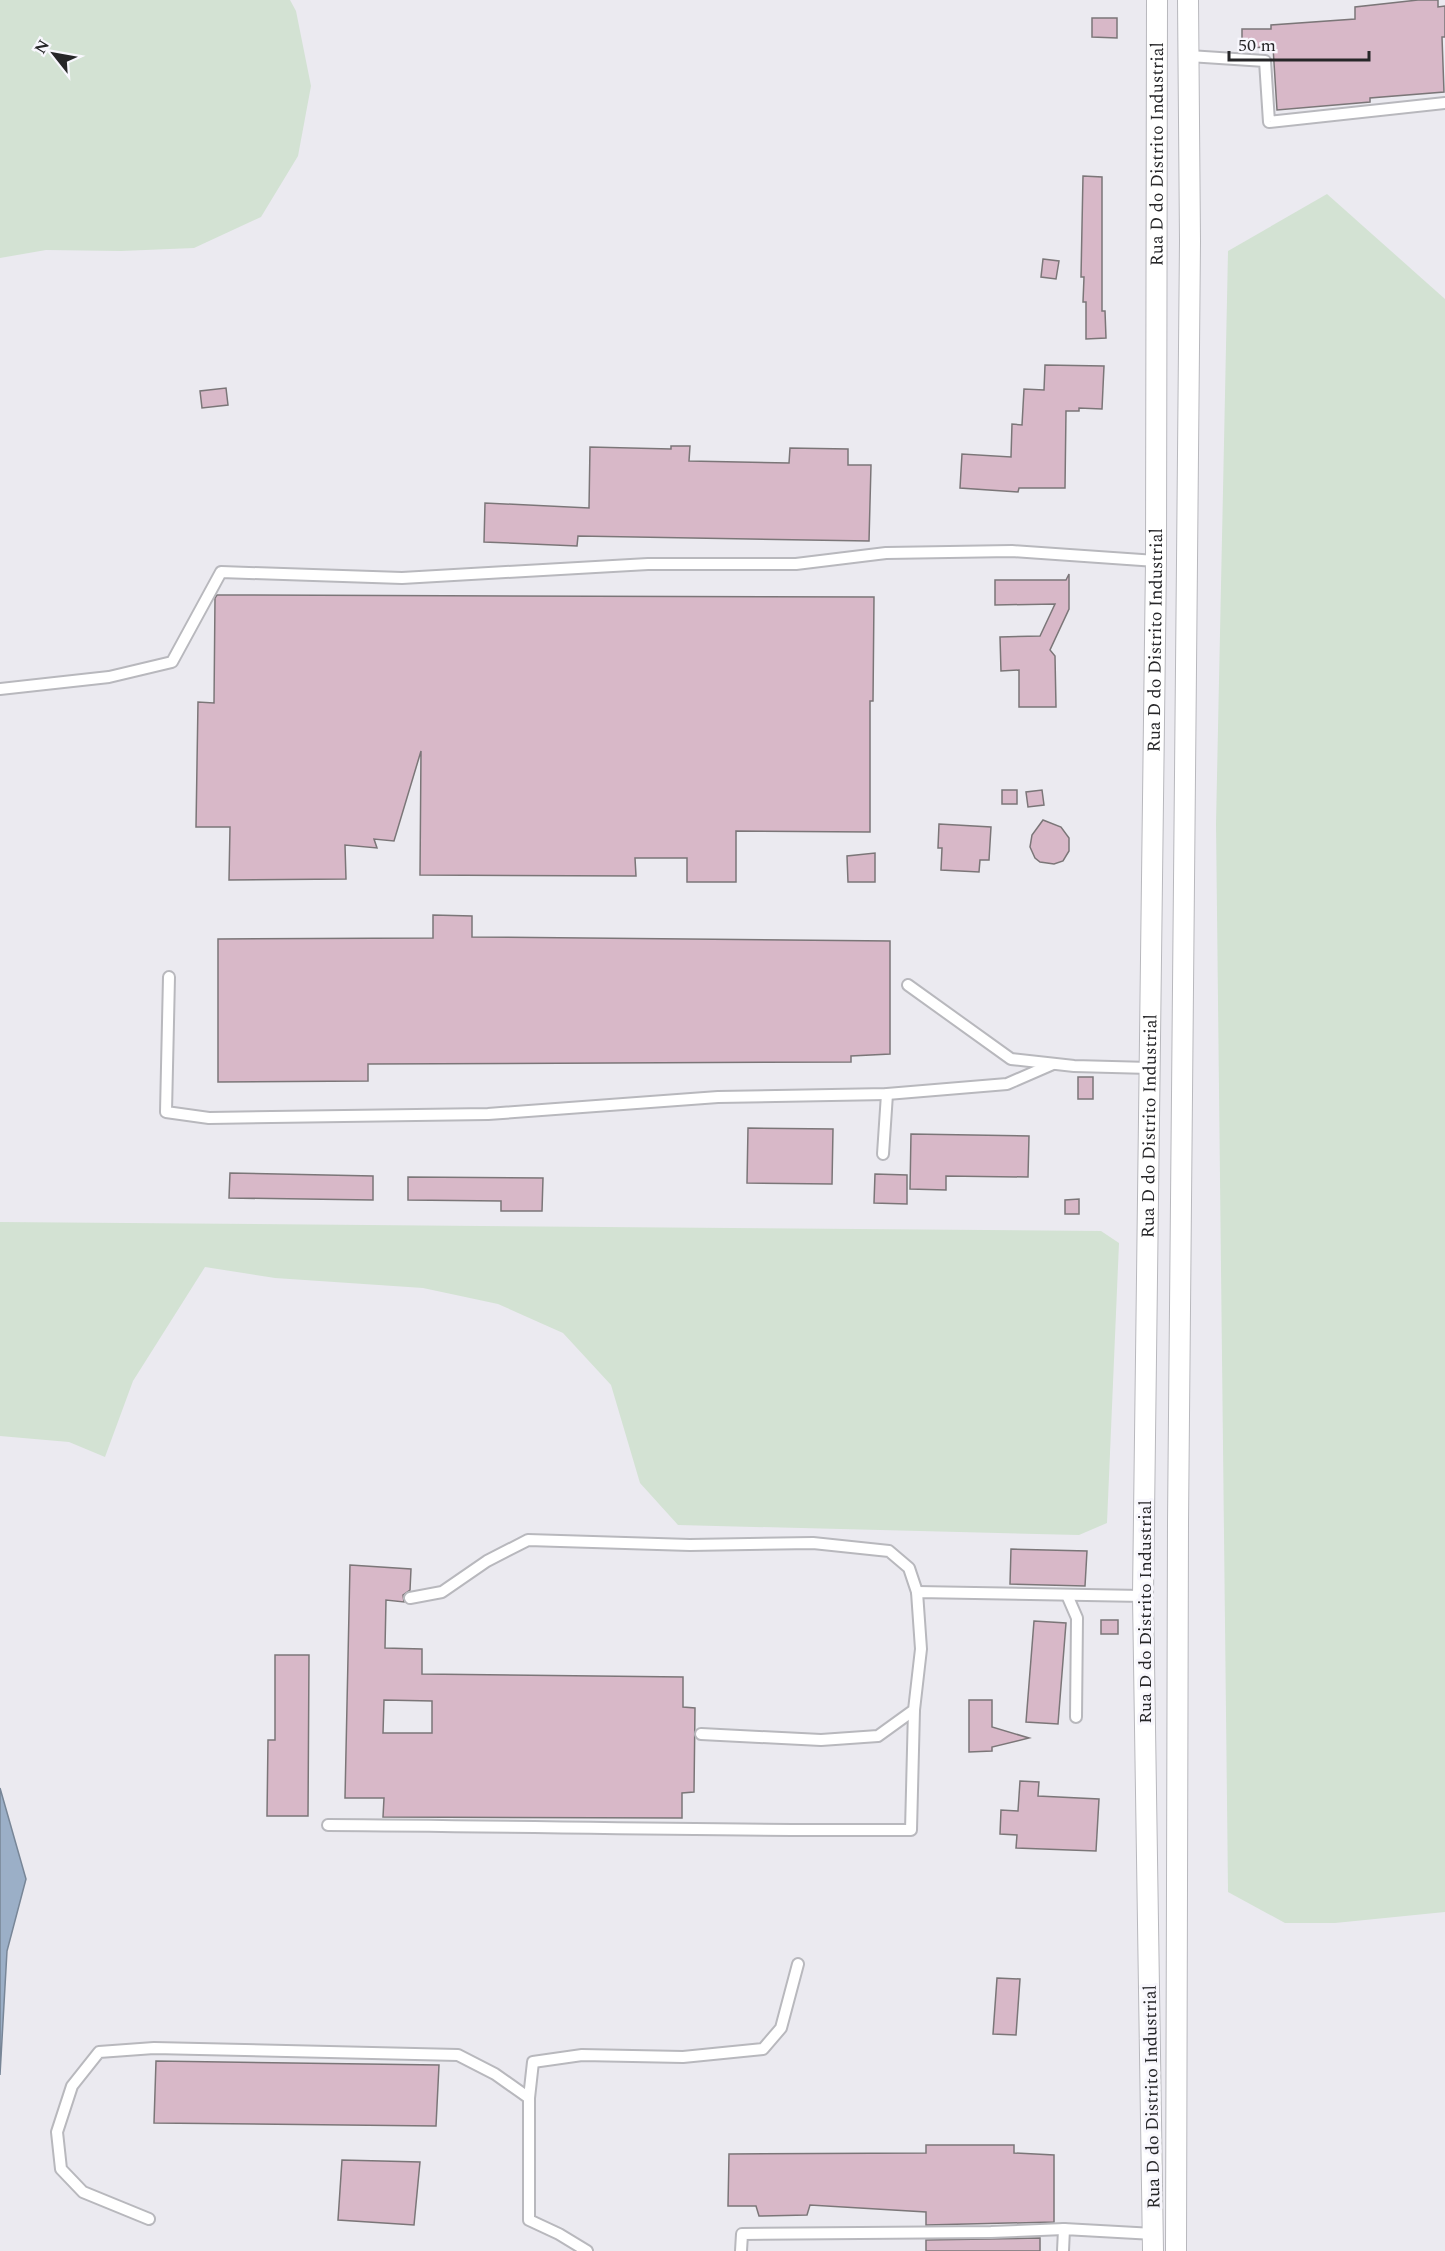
<svg xmlns="http://www.w3.org/2000/svg" width="1445" height="2251" font-family="Spectral,serif">
<style>
.green{fill:#d3e2d3}
.water{fill:#9bafc7;stroke:#788697;stroke-width:1.5}
.building{fill:#d8b8c8;stroke:#7b7678;stroke-width:1.5;fill-rule:evenodd}
.lines{fill:none;stroke-linecap:round;stroke-linejoin:round}
.service-casing{stroke:#b8b8bd;stroke-width:14}
.minor-casing{stroke:#b8b8bd;stroke-width:22}
.service{stroke:#fff;stroke-width:10}
.minor{stroke:#fff;stroke-width:20}
.labels{text-anchor:middle;dominant-baseline:central;stroke-width:6;stroke-linejoin:round;paint-order:stroke}
.street-label{font-size:18px;fill:#262628;stroke:#f8f7fd}
</style>
<rect width="100%" height="100%" fill="#ebeaf0"/>
<g class="green">
<path d="M0 0H290L296 11 311 86 298 156 261 217 194 248 121 251 46 250 0 258Z"/>
<path d="M1327 194 1445 299V1912L1335 1923H1285L1228 1892 1216 824 1228 251Z"/>
<path d="M0 1222 1101 1231 1119 1243 1107 1523 1079 1535 678 1525 640 1483 611 1385 563 1333 498 1304 423 1288 275 1278 205 1267 133 1381 105 1457 69 1442 0 1436Z"/>
</g>
<path class="water" d="M0 1788 26 1879 7 1951 0 2075Z"/>
<g class="building">
<path d="M1418 0H1438V7L1445 6V37H1442L1444 92 1370 98V102L1277 110 1273 47 1242 48V29H1271V25L1355 19V7Z"/>
<path d="M1092 18H1117V38L1092 37Z"/>
<path d="M1083 176 1102 177V311H1105L1106 338 1086 339V302H1083L1084 277H1081Z"/>
<path d="M1043 259 1059 261 1056 279 1041 277Z"/>
<path d="M1045 365 1104 366 1102 409 1079 408V411H1066L1065 488H1019L1018 492 960 488 962 454 1011 457 1012 424 1022 425 1024 389 1044 390Z"/>
<path d="M226 388 228 405 202 408 200 391Z"/>
<path d="M671 446H690L689 461 789 463 790 448 848 449V465H871L869 541 578 536 577 546 484 542 485 503 589 508 590 447 671 449Z"/>
<path d="M1069 574V609L1050 650 1055 656 1056 707H1019V670L1001 671 1000 637 1040 636 1055 604 995 605V580H1066Z"/>
<path d="M217 595 874 597 873 701H870V832L736 831V882H687V858H635L636 876 420 875 421 751 394 841 374 839 377 848 345 845 346 879 229 880 230 827H196L198 702 214 703 215 598Z"/>
<rect x="1002" y="790" width="15" height="14"/>
<path d="M1042 790 1044 805 1028 807 1026 792Z"/>
<path d="M1043 820 1061 827 1069 838V851L1063 861 1054 864 1040 862 1035 858 1030 847 1032 835Z"/>
<path d="M939 824 991 827 989 860H980L979 872 941 870 942 848H938Z"/>
<path d="M875 853V882H848L847 856Z"/>
<path d="M433 915 472 916V937L890 941V1054L851 1056V1062L368 1064V1081L218 1082V939L433 938Z"/>
<rect x="1078" y="1077" width="15" height="22"/>
<path d="M748 1128 833 1129 832 1184 747 1183Z"/>
<path d="M911 1134 1029 1136 1028 1177 946 1176V1190L910 1189Z"/>
<path d="M230 1173 373 1176V1200L229 1198Z"/>
<path d="M875 1174 907 1175V1204L874 1203Z"/>
<path d="M408 1177 543 1178 542 1211H501V1201L408 1200Z"/>
<path d="M1079 1199V1214H1065V1200Z"/>
<path d="M1011 1549 1087 1551 1085 1586 1010 1584Z"/>
<path d="M350 1565 411 1569 410 1590 403 1595 404 1602 386 1600 385 1648 422 1649V1674L683 1677V1707L695 1708 694 1792 682 1793V1818L383 1817 384 1798H345ZM384 1700 432 1701V1733H383Z"/>
<rect x="1101" y="1620" width="17" height="14"/>
<path d="M1034 1621 1066 1623 1058 1724 1026 1722Z"/>
<path d="M275 1655H309L308 1816H267L268 1740H275Z"/>
<path d="M969 1700H992V1727L1029 1738 992 1747V1751L969 1752Z"/>
<path d="M1020 1781 1039 1782 1038 1796 1099 1799 1096 1851 1016 1848 1017 1835 1000 1834 1001 1810 1018 1811Z"/>
<path d="M997 1978 1020 1979 1016 2035 993 2034Z"/>
<path d="M156 2061 439 2065 436 2126 154 2123Z"/>
<path d="M926 2145H1014V2153L1054 2155V2222L926 2225V2212L810 2205 807 2215 759 2216 756 2206H728L729 2154 926 2153Z"/>
<path d="M342 2160 420 2162 414 2225 338 2220Z"/>
<path d="M1040 2238V2251H926V2240Z"/>
</g>
<g class="lines">
<g class="service-casing">
<g id="service">
<path d="M1189 56 1265 61 1269 122 1445 103"/>
<path d="M0 689 109 677 172 662 221 572 402 578 648 564H796L886 553 1012 551 1156 561"/>
<path d="M169 977 166 1112 209 1118 488 1114 718 1097 887 1094 1007 1084 1053 1064"/>
<path d="M908 985 1011 1059 1074 1066 1150 1068"/>
<path d="M883 1154 887 1094"/>
<path d="M1067 1595 1077 1618 1076 1717"/>
<path d="M410 1598 442 1592 487 1561 528 1540 690 1545 813 1543 889 1551 909 1568 917 1592"/>
<path d="M701 1734 821 1740 878 1736 914 1710 921 1649 917 1592 1143 1596"/>
<path d="M328 1825C523 1826 717 1831 911 1830L914 1710"/>
<path d="M529 2098 533 2062 582 2055 683 2057 763 2049 781 2028 798 1964"/>
<path d="M149 2219 83 2192 61 2169 57 2132 72 2086 99 2052 154 2048 458 2055 495 2074 529 2098V2220L559 2234 587 2251"/>
<path d="M741 2251 742 2234 991 2232 1064 2229"/>
<path d="M1063 2251 1064 2229 1154 2234"/>
</g>
</g>
<g class="minor-casing">
<g id="minor">
<path id="s1" d="M1153 2251 1143 1596 1156 561 1157 0"/>
<path d="M1176 2251 1178 1522 1190 241 1188 0"/>
</g>
</g>
<use href="#service" class="service"/>
<use href="#minor" class="minor"/>
</g>
<g class="labels">
<g class="street-label">
<text stroke="none"><textPath href="#s1" startOffset="2097">Rua D do Distrito Industrial</textPath></text>
<text stroke="none"><textPath href="#s1" startOffset="1611">Rua D do Distrito Industrial</textPath></text>
<text stroke="none"><textPath href="#s1" startOffset="1125">Rua D do Distrito Industrial</textPath></text>
<text transform="translate(1145 1612) rotate(-90)">Rua D do Distrito Industrial</text>
<text transform="translate(1152 2097) rotate(-91)">Rua D do Distrito Industrial</text>
</g>
</g>
<g transform="translate(54 54) rotate(301)" stroke="#f8f7fd" stroke-width="4.5" paint-order="stroke">
<path d="M0-4.5L10 22L0 15L-10 22Z" fill="#262628"/>
<text y="-9" font-size="16" font-weight="bold" text-anchor="middle" fill="#262628">N</text>
</g>
<path d="M1229 51v9h140v-9" fill="none" stroke="#262628" stroke-width="3"/>
<text x="1238" y="51" font-size="18" fill="#262628" stroke="#f8f7fd" stroke-width="4.5" paint-order="stroke">50 m</text>
</svg>
